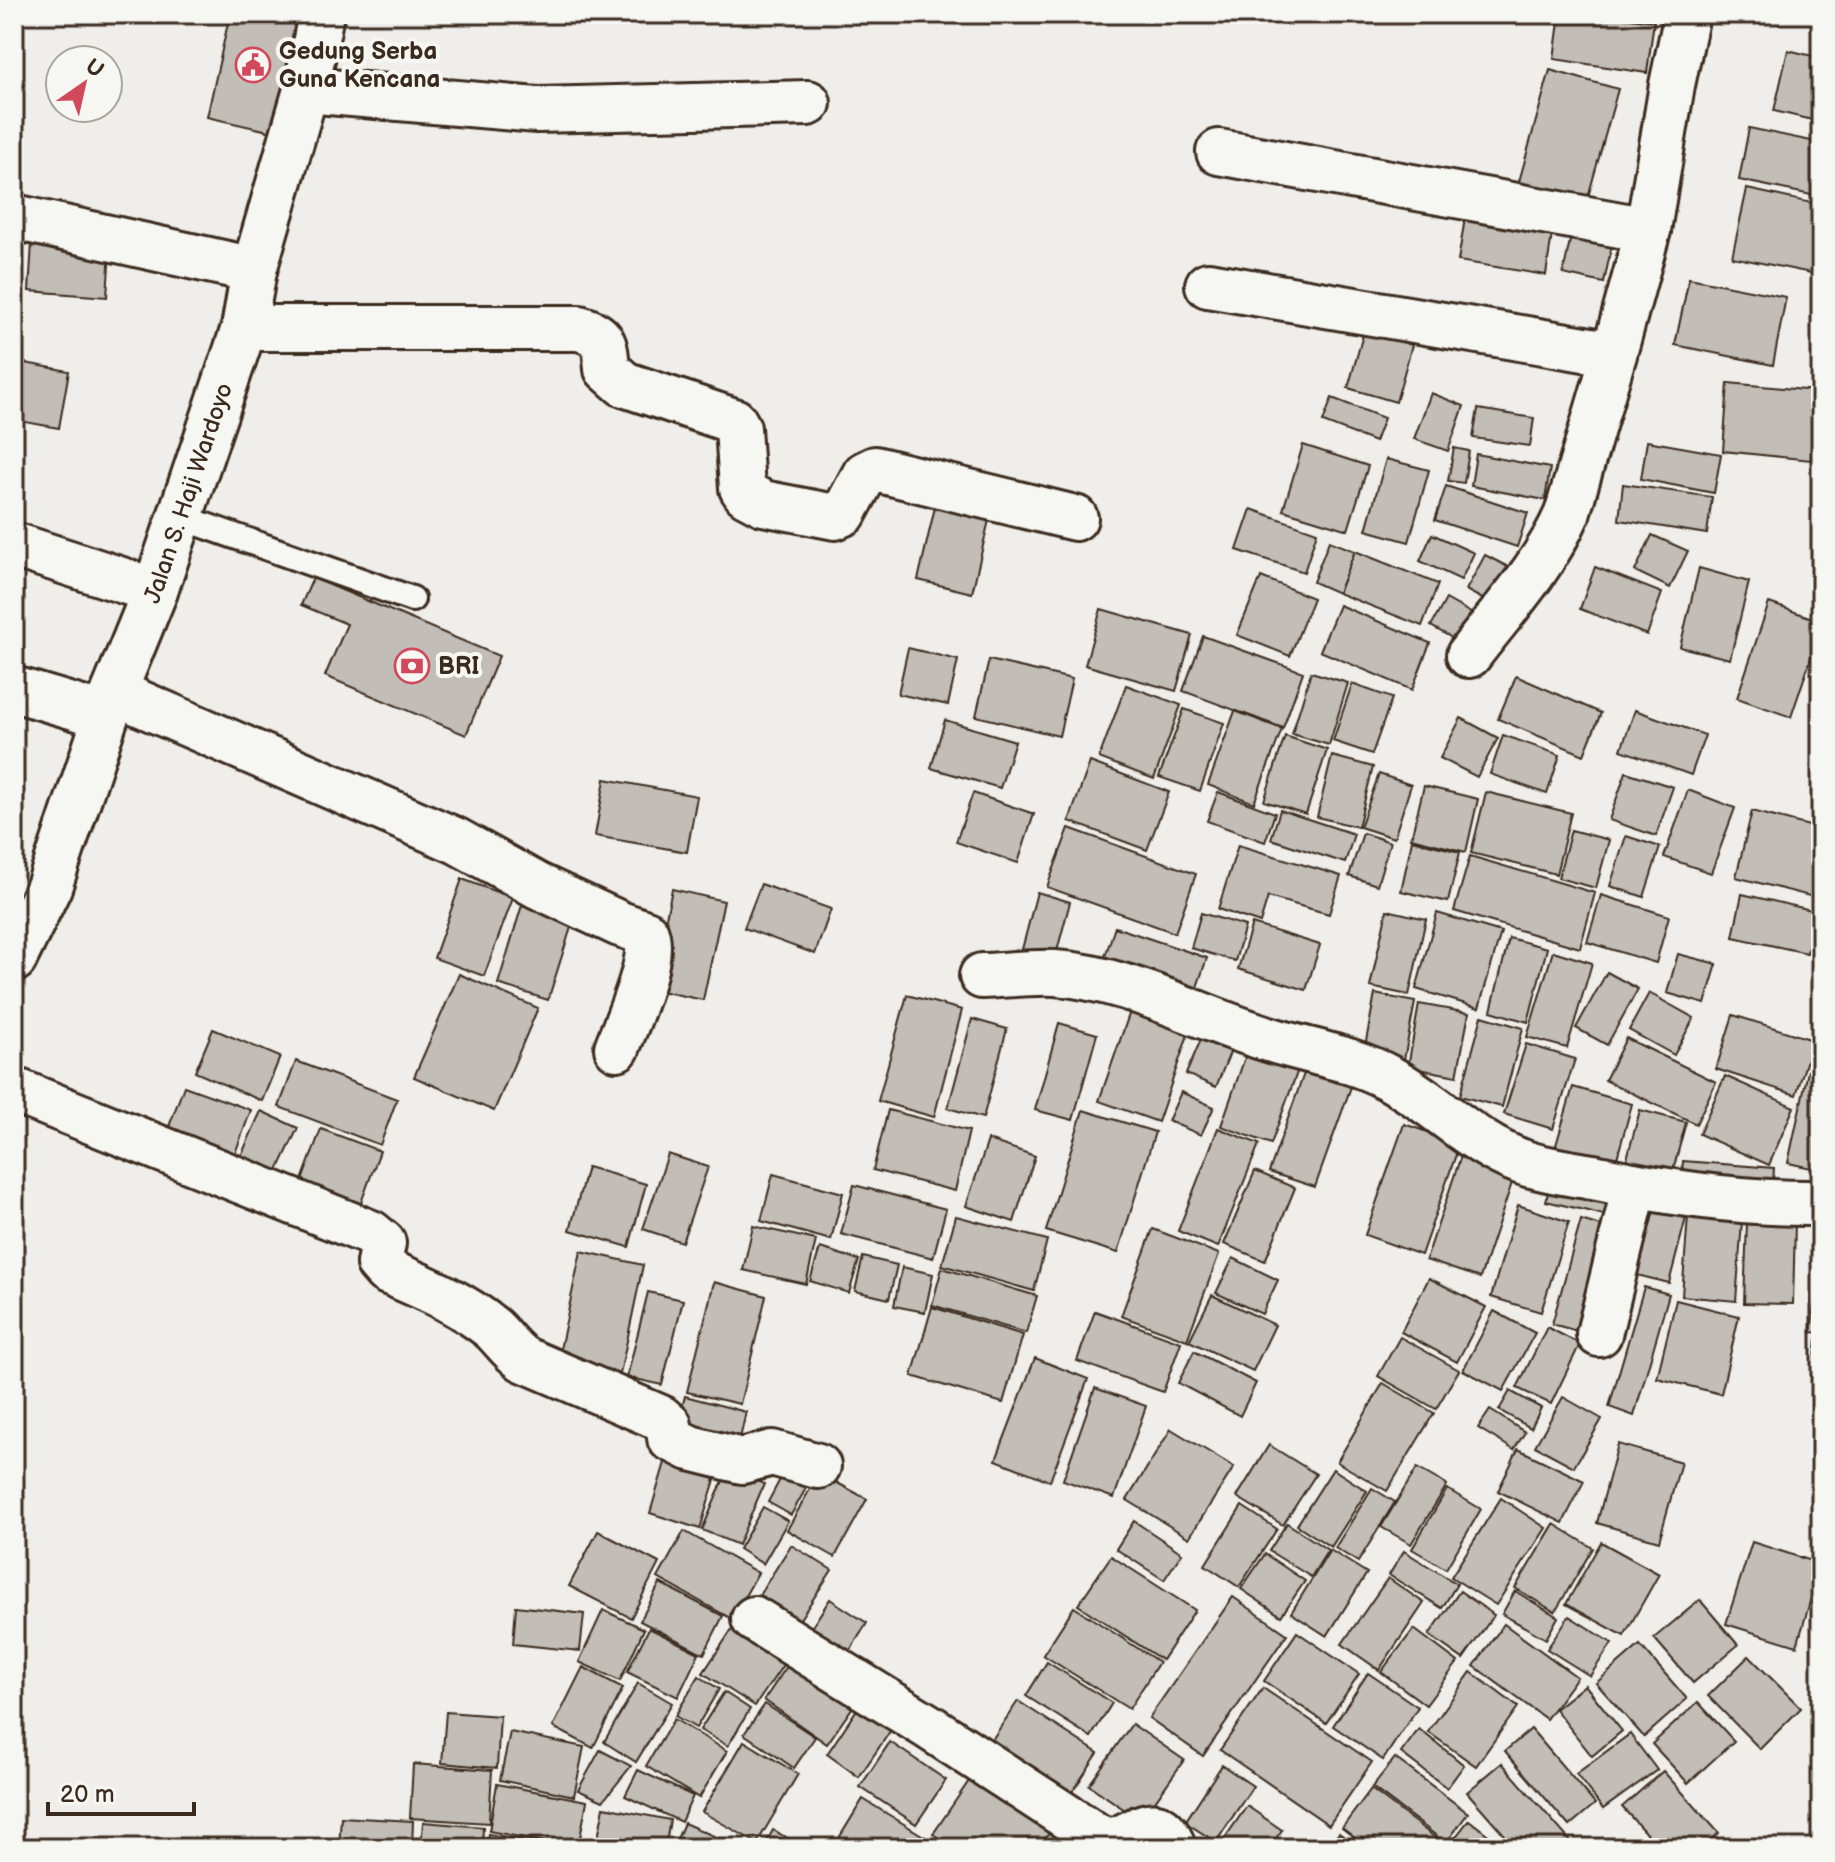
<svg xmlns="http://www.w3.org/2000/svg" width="1835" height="1862" font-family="'Balsamiq Sans',sans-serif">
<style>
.building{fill:#c2bdb7;stroke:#3b2a1e;stroke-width:2}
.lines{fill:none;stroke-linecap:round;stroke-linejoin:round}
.lane-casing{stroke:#3b2a1e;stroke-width:30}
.street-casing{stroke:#3b2a1e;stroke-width:50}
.lane{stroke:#f6f6f2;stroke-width:24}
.street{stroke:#f6f6f2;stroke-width:44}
.labels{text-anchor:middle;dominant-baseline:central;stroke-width:8;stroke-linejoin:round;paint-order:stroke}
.poi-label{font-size:24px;font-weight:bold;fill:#3b2a1e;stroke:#f6f6f2;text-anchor:start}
.street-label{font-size:24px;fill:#3b2a1e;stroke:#f6f6f2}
</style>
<rect width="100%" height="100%" fill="#efeeea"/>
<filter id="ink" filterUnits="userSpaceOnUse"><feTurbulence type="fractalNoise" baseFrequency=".0125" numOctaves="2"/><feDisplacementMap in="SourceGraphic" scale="16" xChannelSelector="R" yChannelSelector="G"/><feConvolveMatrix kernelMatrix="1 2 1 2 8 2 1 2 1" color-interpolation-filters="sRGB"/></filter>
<g filter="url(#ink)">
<g class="building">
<path d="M230 14H299L273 132 207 117Z"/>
<path d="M1560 14H1599L1654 21 1647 73 1554 59Z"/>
<path d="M1788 50 1821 58V122L1774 111Z"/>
<path d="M1550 70 1618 89 1583 215 1515 196Z"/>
<path d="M1749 128 1821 143V197L1739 180Z"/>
<path d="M1747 189 1821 205V275L1732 257Z"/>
<path d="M1466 212 1553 227 1546 275 1458 261Z"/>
<path d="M1573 226 1614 234 1604 283 1563 274Z"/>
<path d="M32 243 110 249 107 297 29 291Z"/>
<path d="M1689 278 1786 297 1773 365 1675 345Z"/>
<path d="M1364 331 1412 345 1396 402 1348 388Z"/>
<path d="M14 361 69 371 59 428 14 420Z"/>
<path d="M1728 383 1816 391 1811 460 1723 451Z"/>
<path d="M1431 393 1464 406 1448 451 1414 439Z"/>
<path d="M1332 398 1384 418 1375 442 1323 422Z"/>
<path d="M1478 409 1534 418 1530 446 1473 438Z"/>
<path d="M1647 441 1721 454 1714 493 1641 479Z"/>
<path d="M1303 445 1368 466 1348 530 1283 510Z"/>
<path d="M1454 448 1469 451 1464 483 1448 481Z"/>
<path d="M1476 454 1550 468 1545 500 1471 486Z"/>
<path d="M1386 459 1429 470 1409 542 1366 530Z"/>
<path d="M1623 484 1712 497 1707 534 1619 520Z"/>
<path d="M1446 486 1528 513 1517 547 1435 520Z"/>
<path d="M938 494 992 507 972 593 918 580Z"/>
<path d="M1251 509 1317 532 1304 572 1237 550Z"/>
<path d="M1432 534 1474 553 1461 580 1420 561Z"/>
<path d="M1652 535 1688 551 1670 588 1635 571Z"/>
<path d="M1329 541 1355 551 1338 593 1313 582Z"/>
<path d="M1355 551 1438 584 1422 626 1338 593Z"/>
<path d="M1485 555 1514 570 1495 606 1466 590Z"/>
<path d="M1595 567 1662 593 1647 635 1580 609Z"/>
<path d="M1699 568 1749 582 1730 659 1680 647Z"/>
<path d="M1261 577 1313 598 1290 656 1237 635Z"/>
<path d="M313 578 499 656 466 735 325 676 347 624 301 605Z"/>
<path d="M1446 599 1483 620 1468 647 1431 626Z"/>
<path d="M1769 603 1821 621V628L1791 717 1737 698Z"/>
<path d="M1339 605 1430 643 1412 690 1320 651Z"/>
<path d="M1101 609 1192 635 1176 691 1085 665Z"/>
<path d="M1203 636 1303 672 1283 728 1183 691Z"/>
<path d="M908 648 958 660 948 705 898 694Z"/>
<path d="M989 660 1072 679 1059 736 976 716Z"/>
<path d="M1311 672 1348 683 1329 745 1292 734Z"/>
<path d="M1516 676 1601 713 1584 755 1498 719Z"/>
<path d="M1352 684 1392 698 1372 754 1333 741Z"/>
<path d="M1126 685 1181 705 1154 779 1099 758Z"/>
<path d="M1184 709 1224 723 1200 791 1159 777Z"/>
<path d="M1635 710 1705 735 1691 775 1621 750Z"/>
<path d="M1235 711 1282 729 1254 803 1208 785Z"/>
<path d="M1461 718 1498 738 1477 777 1440 758Z"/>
<path d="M945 720 1015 741 1000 788 931 768Z"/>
<path d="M1503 735 1560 755 1547 794 1490 774Z"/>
<path d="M1285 736 1327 750 1306 814 1264 801Z"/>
<path d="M1332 756 1373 767 1358 827 1317 817Z"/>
<path d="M1090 762 1169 792 1147 850 1069 821Z"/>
<path d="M1626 772 1673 787 1656 836 1609 820Z"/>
<path d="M1379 774 1411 785 1394 838 1360 827Z"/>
<path d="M605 779 697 796 687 852 595 836Z"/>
<path d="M1424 786 1478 799 1466 852 1411 838Z"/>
<path d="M1688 790 1735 808 1711 873 1664 857Z"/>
<path d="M1218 792 1275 813 1265 842 1207 821Z"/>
<path d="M1486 792 1571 813 1556 874 1471 853Z"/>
<path d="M973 793 1034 814 1018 863 956 842Z"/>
<path d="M1280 810 1354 834 1345 863 1271 839Z"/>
<path d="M1752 811 1821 829V899L1736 877Z"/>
<path d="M1069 828 1196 874 1175 933 1047 887Z"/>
<path d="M1571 830 1609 840 1596 888 1558 878Z"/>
<path d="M1363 833 1390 842 1377 885 1349 876Z"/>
<path d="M1626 836 1660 847 1644 897 1610 886Z"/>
<path d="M1412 840 1460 852 1448 902 1401 891Z"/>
<path d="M1238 845 1341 876 1329 914 1268 897 1260 923 1218 909Z"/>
<path d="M1470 856 1595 893 1580 948 1454 911Z"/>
<path d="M462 879 513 898 484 976 434 958Z"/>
<path d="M761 884 831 909 815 954 744 928Z"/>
<path d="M672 889 724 901 703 1000 651 989Z"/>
<path d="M1037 892 1070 902 1052 970 1019 961Z"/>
<path d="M1742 894 1816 911 1807 953 1733 937Z"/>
<path d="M1601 895 1669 916 1656 963 1587 942Z"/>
<path d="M522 905 573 921 548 1000 498 984Z"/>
<path d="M1387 910 1426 919 1409 995 1370 987Z"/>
<path d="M1201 913 1245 926 1235 961 1191 948Z"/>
<path d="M1437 913 1501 932 1479 1008 1416 989Z"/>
<path d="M1252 924 1320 945 1306 990 1238 969Z"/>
<path d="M1115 927 1207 958 1191 1005 1099 974Z"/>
<path d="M1509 938 1547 948 1528 1022 1491 1011Z"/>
<path d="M1553 951 1592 963 1567 1048 1527 1037Z"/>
<path d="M1678 954 1717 964 1705 1004 1667 993Z"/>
<path d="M1607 972 1638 989 1607 1045 1576 1028Z"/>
<path d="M459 974 538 1008 494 1111 414 1077Z"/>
<path d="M1649 993 1694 1018 1674 1055 1629 1030Z"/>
<path d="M1375 994 1415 1002 1403 1065 1363 1057Z"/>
<path d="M907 995 962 1010 934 1117 878 1101Z"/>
<path d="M1134 1000 1193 1020 1158 1122 1099 1101Z"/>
<path d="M1419 1004 1469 1013 1457 1076 1408 1067Z"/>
<path d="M1733 1015 1813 1040 1796 1095 1716 1069Z"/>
<path d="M1482 1016 1523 1028 1502 1107 1460 1096Z"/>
<path d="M972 1019 1007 1029 983 1118 948 1108Z"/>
<path d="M1059 1023 1097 1034 1073 1120 1035 1110Z"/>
<path d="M1208 1023 1237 1035 1216 1087 1186 1074Z"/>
<path d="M213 1029 280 1057 262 1101 195 1072Z"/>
<path d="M1626 1038 1716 1082 1696 1124 1605 1080Z"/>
<path d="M1526 1044 1575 1059 1553 1129 1504 1114Z"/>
<path d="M1249 1046 1300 1064 1271 1144 1221 1126Z"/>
<path d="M296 1061 397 1099 380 1145 279 1107Z"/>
<path d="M1307 1065 1353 1081 1315 1187 1269 1172Z"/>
<path d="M1808 1071 1821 1074V1170L1788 1163Z"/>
<path d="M1725 1076 1794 1107 1769 1165 1699 1134Z"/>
<path d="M184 1086 251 1110 234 1156 167 1132Z"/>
<path d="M1573 1087 1632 1104 1614 1169 1554 1152Z"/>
<path d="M1181 1092 1214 1107 1201 1135 1168 1121Z"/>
<path d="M888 1110 969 1131 955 1191 873 1170Z"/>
<path d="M1083 1110 1155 1132 1118 1253 1046 1231Z"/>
<path d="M1640 1110 1686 1122 1671 1178 1625 1166Z"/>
<path d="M261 1111 298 1128 273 1181 237 1165Z"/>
<path d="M1404 1124 1460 1143 1421 1255 1365 1235Z"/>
<path d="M1218 1128 1259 1144 1218 1247 1178 1231Z"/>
<path d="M321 1129 380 1151 355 1219 296 1197Z"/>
<path d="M988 1140 1035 1156 1014 1222 966 1206Z"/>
<path d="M1464 1147 1518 1165 1480 1278 1426 1260Z"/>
<path d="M668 1154 708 1167 682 1242 643 1229Z"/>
<path d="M1683 1161 1774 1168 1772 1200 1681 1185Z"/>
<path d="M587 1167 646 1184 629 1247 570 1230Z"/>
<path d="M1255 1171 1295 1188 1265 1261 1224 1244Z"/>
<path d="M773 1174 843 1193 831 1240 761 1221Z"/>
<path d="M1552 1175 1627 1193 1621 1219 1546 1201Z"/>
<path d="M854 1185 946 1209 933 1258 841 1234Z"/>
<path d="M1518 1205 1569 1222 1541 1312 1491 1297Z"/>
<path d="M1654 1210 1686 1218 1669 1283 1637 1275Z"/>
<path d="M956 1216 1047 1240 1034 1291 942 1265Z"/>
<path d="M1688 1216 1742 1221 1736 1301 1682 1296Z"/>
<path d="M1581 1220 1617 1231 1588 1334 1552 1324Z"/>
<path d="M1747 1222 1795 1223 1793 1304 1744 1303Z"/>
<path d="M753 1226 816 1240 806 1284 743 1270Z"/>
<path d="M1153 1229 1219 1254 1187 1340 1121 1316Z"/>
<path d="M1821 1245V1333L1811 1332Z"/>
<path d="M820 1248 859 1260 849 1293 810 1281Z"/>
<path d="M581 1251 643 1265 620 1374 558 1359Z"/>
<path d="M863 1257 897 1265 889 1299 855 1291Z"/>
<path d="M1233 1258 1278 1280 1262 1314 1216 1293Z"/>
<path d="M902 1267 933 1274 925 1312 894 1306Z"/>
<path d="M942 1268 1037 1296 1026 1333 932 1305Z"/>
<path d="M1429 1278 1486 1307 1457 1362 1401 1332Z"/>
<path d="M714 1282 766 1296 740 1404 687 1392Z"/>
<path d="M1644 1287 1669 1294 1634 1416 1609 1407Z"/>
<path d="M648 1292 683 1300 662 1385 627 1377Z"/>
<path d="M1212 1295 1275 1325 1253 1371 1189 1341Z"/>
<path d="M1676 1300 1739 1316 1721 1394 1657 1378Z"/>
<path d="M932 1307 1023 1335 1003 1403 912 1376Z"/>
<path d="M1095 1311 1181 1342 1163 1392 1077 1361Z"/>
<path d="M1494 1311 1535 1333 1503 1391 1463 1370Z"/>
<path d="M1547 1327 1580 1344 1551 1404 1517 1388Z"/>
<path d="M1400 1337 1459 1370 1436 1409 1378 1376Z"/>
<path d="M1817 1339 1821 1340V1401L1811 1400Z"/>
<path d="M1194 1351 1256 1383 1240 1416 1178 1383Z"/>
<path d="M1035 1358 1088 1379 1050 1481 996 1460Z"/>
<path d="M1383 1383 1434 1413 1387 1491 1337 1462Z"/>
<path d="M1095 1388 1146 1406 1114 1498 1063 1480Z"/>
<path d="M1510 1391 1541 1408 1531 1428 1499 1410Z"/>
<path d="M685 1396 746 1412 737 1452 675 1436Z"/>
<path d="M1563 1397 1602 1419 1574 1467 1535 1446Z"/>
<path d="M1490 1410 1525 1432 1514 1450 1478 1428Z"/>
<path d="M1171 1429 1234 1467 1189 1538 1127 1500Z"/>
<path d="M1618 1444 1681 1462 1659 1541 1597 1523Z"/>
<path d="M1269 1445 1316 1474 1283 1525 1237 1497Z"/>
<path d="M669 1449 720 1463 700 1529 650 1513Z"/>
<path d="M1518 1449 1584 1481 1563 1523 1498 1491Z"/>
<path d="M1417 1468 1447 1485 1411 1544 1381 1527Z"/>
<path d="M728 1469 764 1484 738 1545 702 1530Z"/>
<path d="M1333 1469 1367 1491 1331 1547 1297 1525Z"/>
<path d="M785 1470 809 1483 791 1515 768 1502Z"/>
<path d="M819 1473 867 1499 835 1557 787 1530Z"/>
<path d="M1372 1488 1395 1502 1358 1562 1335 1548Z"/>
<path d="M1447 1489 1481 1509 1446 1569 1412 1549Z"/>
<path d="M1501 1498 1546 1528 1496 1605 1451 1577Z"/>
<path d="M1242 1506 1277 1529 1239 1587 1205 1565Z"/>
<path d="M763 1507 788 1521 763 1564 739 1549Z"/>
<path d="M1134 1521 1182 1553 1164 1580 1116 1549Z"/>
<path d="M1287 1523 1328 1550 1311 1577 1269 1551Z"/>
<path d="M1554 1524 1593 1548 1555 1612 1515 1588Z"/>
<path d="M598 1531 659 1563 631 1618 569 1586Z"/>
<path d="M684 1531 758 1573 732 1619 658 1578Z"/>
<path d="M1601 1542 1659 1574 1624 1636 1566 1604Z"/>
<path d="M1752 1542 1821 1564 1797 1646 1726 1624Z"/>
<path d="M791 1545 832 1570 789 1636 749 1611Z"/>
<path d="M1330 1550 1367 1573 1327 1636 1291 1613Z"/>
<path d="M1404 1551 1457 1584 1442 1608 1389 1575Z"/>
<path d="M1265 1554 1305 1581 1281 1616 1241 1589Z"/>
<path d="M1111 1556 1195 1610 1162 1660 1078 1605Z"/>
<path d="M1388 1578 1424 1603 1379 1670 1342 1644Z"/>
<path d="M660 1583 723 1616 704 1654 640 1621Z"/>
<path d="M1460 1591 1494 1615 1463 1659 1429 1635Z"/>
<path d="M1515 1591 1558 1617 1546 1639 1502 1614Z"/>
<path d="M1233 1597 1287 1634 1203 1756 1149 1718Z"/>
<path d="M830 1599 867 1623 839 1668 801 1644Z"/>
<path d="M1700 1600 1738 1645 1693 1683 1654 1638Z"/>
<path d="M516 1606 584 1614 580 1651 513 1644Z"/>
<path d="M1074 1607 1159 1662 1129 1709 1043 1655Z"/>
<path d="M603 1610 644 1629 620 1681 579 1662Z"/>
<path d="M1569 1616 1612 1643 1590 1676 1547 1649Z"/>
<path d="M1504 1624 1577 1677 1546 1719 1474 1666Z"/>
<path d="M649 1628 699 1653 678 1697 627 1672Z"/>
<path d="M733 1628 785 1662 755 1706 703 1673Z"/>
<path d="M1414 1629 1458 1662 1426 1705 1381 1672Z"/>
<path d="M1297 1632 1359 1674 1326 1723 1264 1681Z"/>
<path d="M1640 1645 1687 1699 1644 1737 1596 1683Z"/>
<path d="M796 1653 859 1698 827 1744 764 1700Z"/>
<path d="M1749 1656 1801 1708 1760 1749 1708 1696Z"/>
<path d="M1047 1662 1112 1703 1091 1737 1026 1696Z"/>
<path d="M583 1667 623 1688 593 1748 553 1727Z"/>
<path d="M1471 1672 1518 1707 1476 1766 1428 1732Z"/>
<path d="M1368 1673 1418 1707 1383 1760 1333 1726Z"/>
<path d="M699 1676 719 1689 696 1728 675 1716Z"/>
<path d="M638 1683 672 1703 636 1762 604 1742Z"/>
<path d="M1585 1685 1622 1731 1592 1756 1555 1709Z"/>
<path d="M1263 1688 1372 1762 1329 1825 1220 1750Z"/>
<path d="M724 1692 750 1709 728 1746 700 1730Z"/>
<path d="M864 1699 897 1721 859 1777 827 1754Z"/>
<path d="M1018 1701 1098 1753 1061 1809 981 1756Z"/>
<path d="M1698 1702 1734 1741 1688 1783 1652 1744Z"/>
<path d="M765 1704 815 1737 794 1768 744 1734Z"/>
<path d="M446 1712 500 1716 497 1768 442 1763Z"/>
<path d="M674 1719 727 1751 699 1798 646 1766Z"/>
<path d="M1132 1724 1184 1760 1141 1821 1089 1785Z"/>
<path d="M1419 1729 1464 1765 1447 1788 1401 1753Z"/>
<path d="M1531 1729 1595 1804 1569 1826 1505 1751Z"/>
<path d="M510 1732 584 1747 574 1796 500 1780Z"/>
<path d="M1630 1734 1657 1770 1603 1809 1576 1774Z"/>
<path d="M744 1741 798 1774 757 1843 702 1812Z"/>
<path d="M890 1742 946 1780 916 1824 860 1787Z"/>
<path d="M600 1750 631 1766 603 1801 578 1790Z"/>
<path d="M1395 1758 1468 1813 1446 1843 1372 1787Z"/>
<path d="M1502 1763 1573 1844 1568 1848H1516L1467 1792Z"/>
<path d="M413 1764 492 1770 489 1823 410 1818Z"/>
<path d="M1222 1765 1253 1786 1216 1842 1185 1822Z"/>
<path d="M977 1769 1056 1822 1039 1848H954L933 1834Z"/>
<path d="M638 1770 693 1796 681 1822 625 1796Z"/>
<path d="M1663 1771 1719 1833 1702 1848H1659L1622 1807Z"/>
<path d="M497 1784 587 1801 578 1848 489 1831Z"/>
<path d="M1371 1789 1445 1845 1442 1848H1368L1342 1828Z"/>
<path d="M863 1799 943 1848H833Z"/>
<path d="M1247 1806 1282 1830 1269 1848H1218Z"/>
<path d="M604 1807 670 1820 665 1848H596Z"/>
<path d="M341 1817 413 1821 412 1848H339Z"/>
<path d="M1469 1820 1505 1848H1447Z"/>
<path d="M423 1822 483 1827 482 1848H421Z"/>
<path d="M684 1823 741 1848H673Z"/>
<path d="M773 1830 805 1848H763Z"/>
<path d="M1339 1833 1359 1848H1327Z"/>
<path d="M488 1834 573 1848H486Z"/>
</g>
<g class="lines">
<g class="lane-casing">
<path id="lane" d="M181 517 412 599"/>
</g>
<g class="street-casing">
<g id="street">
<path d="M306 90 537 110 808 103"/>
<path d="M1219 152 1648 230"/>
<path d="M14 217 254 270"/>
<path d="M1208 285 1614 354 1648 230 1672 85 1687 14"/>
<path d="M244 328H579C605 335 605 344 607 369L624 384 734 421 738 428 742 488 746 494 763 503 835 517 844 513 865 474 875 469 1075 518"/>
<path d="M14 545 155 591"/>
<path d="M1469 655C1504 609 1544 567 1567 514L1614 354"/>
<path d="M14 689 105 716"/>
<path d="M114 692 457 841 538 886 620 924 646 933C656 959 627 1021 617 1048"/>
<path id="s1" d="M14 959 49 887 114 692 155 591 244 328 254 270 306 90 321 14"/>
<path d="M982 976C1006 975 1031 972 1055 973 1128 978 1194 1016 1262 1037 1304 1051 1351 1057 1389 1078 1435 1102 1472 1144 1522 1162 1544 1170 1569 1173 1593 1177 1667 1193 1745 1204 1821 1203"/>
<path d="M14 1090 371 1233 383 1243 379 1263 386 1271C423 1287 460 1302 492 1328 503 1338 510 1350 523 1359L661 1418 669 1425 670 1438 690 1448 742 1461 772 1453 818 1466"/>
<path d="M1599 1334 1635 1186"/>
<path d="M754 1619 929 1727 1098 1837C1105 1839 1110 1841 1117 1839 1137 1833 1157 1810 1171 1842L1169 1848"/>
</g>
</g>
<use href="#lane" class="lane"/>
<use href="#street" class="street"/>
</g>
</g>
<defs>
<g id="civic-ring" transform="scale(1.8)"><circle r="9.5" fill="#f6f6f2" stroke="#d1495b" stroke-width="1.5"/><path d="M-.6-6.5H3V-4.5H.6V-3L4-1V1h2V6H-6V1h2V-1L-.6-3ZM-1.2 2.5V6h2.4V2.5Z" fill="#d1495b"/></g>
<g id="bank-ring" transform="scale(1.8)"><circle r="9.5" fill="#f6f6f2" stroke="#d1495b" stroke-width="1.5"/><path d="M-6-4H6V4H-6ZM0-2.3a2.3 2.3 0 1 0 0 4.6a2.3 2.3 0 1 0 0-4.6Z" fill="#d1495b"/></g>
</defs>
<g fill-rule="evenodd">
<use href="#civic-ring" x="253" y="65"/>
<use href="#bank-ring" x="412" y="666"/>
</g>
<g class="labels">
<g class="poi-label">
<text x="279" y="51">Gedung Serba<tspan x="279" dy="28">Guna Kencana</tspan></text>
<text x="438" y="666">BRI</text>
</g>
<g class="street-label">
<text stroke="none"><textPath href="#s1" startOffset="498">Jalan S. Haji Wardoyo</textPath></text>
</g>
</g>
<rect width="1835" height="1862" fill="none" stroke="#f6f6f2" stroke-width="48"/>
<rect x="24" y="24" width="1787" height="1814" fill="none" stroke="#3b2a1e" stroke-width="3" filter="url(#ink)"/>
<g transform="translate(84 84) rotate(34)"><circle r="38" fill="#f6f6f2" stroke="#aba49d" stroke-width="2"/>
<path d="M0-6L14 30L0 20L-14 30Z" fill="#d1495b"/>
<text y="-12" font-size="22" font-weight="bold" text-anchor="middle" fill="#3b2a1e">U</text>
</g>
<path d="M48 1802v12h146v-12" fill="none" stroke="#3b2a1e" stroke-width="4"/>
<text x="60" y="1802" font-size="24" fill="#3b2a1e" stroke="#f6f6f2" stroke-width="6" paint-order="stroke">20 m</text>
</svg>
